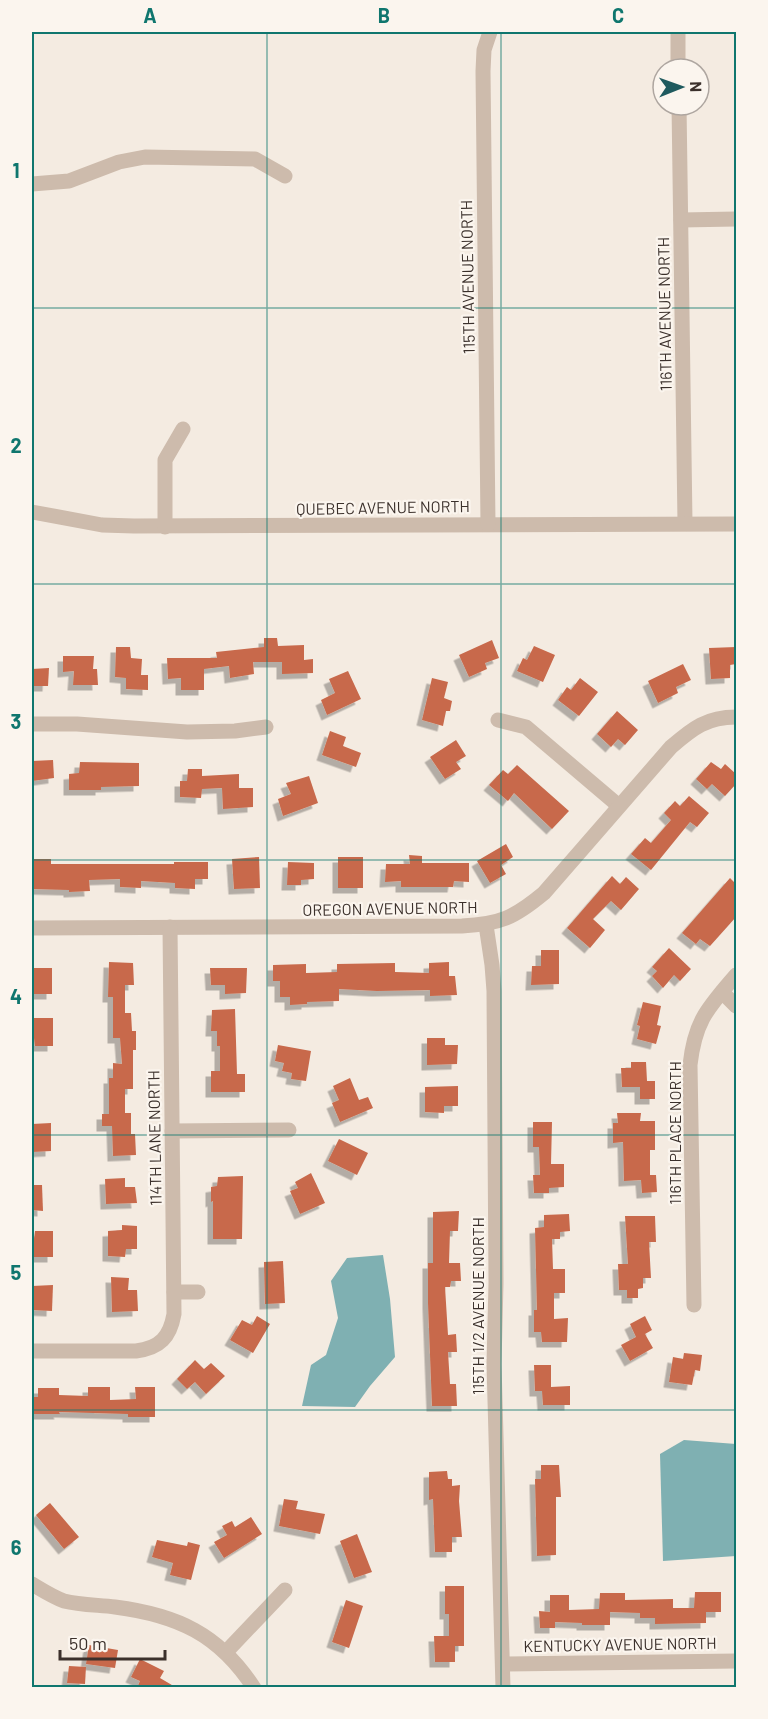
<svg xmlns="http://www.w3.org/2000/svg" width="768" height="1719" font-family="Barlow,sans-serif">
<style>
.water{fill:#7fb0b2}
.building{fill:#c8694b;filter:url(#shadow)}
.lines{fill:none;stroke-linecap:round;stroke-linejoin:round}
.minor{stroke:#cdbbac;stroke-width:15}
.grid{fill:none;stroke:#0f766e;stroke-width:1.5;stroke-opacity:0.55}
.labels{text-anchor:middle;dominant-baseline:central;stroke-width:4.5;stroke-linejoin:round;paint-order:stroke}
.street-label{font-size:16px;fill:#3b302b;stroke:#fbf5ee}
.neatline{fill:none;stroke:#0f766e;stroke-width:2}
.grid-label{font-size:20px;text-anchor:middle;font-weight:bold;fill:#0f766e}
</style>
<defs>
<filter id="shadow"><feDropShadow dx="-5.5" dy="5.5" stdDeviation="0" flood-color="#0004"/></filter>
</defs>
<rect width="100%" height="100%" fill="#f4ebe1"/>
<g class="water">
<path d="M383 1255 390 1299 395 1357 370 1386 355 1407 302 1406 311 1365 326 1355 338 1318 331 1281 347 1258Z"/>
<path d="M684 1440 736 1444V1556L663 1561 660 1454Z"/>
</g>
<g class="building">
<path d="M264 638H277L278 646 304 645V660L313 659V673L282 674V662H253L254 674 230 678 229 666 204 669V690H181V678L168 679 167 658H217L216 652 264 647Z"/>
<path d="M492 640 499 658 485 663 487 669 469 677 459 655Z"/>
<path d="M534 646 555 655 543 682 517 671 523 658 527 660Z"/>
<path d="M116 647H130L131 658 142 659 141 675H148V690L126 689V678L115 677Z"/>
<path d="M736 647V664L730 665V678L711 679 709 648Z"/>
<path d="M63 656H94L93 669H97L98 685H73L74 671 63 672Z"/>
<path d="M683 664 691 680 676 687 678 693 658 703 648 681Z"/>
<path d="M49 668 48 686H32V669Z"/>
<path d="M348 671 361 699 327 715 321 700 335 693 329 679Z"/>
<path d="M432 678 448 682 444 698 452 701 450 711H446L443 726 422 720Z"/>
<path d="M580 678 598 692 579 716 558 700 567 687 571 690Z"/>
<path d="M617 711 638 730 625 745 618 739 611 747 597 734Z"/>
<path d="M330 731 346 737 343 746 361 753 356 767 322 755Z"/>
<path d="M456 740 466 756 456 762 461 769 445 779 430 757Z"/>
<path d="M53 760 54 778 32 781V761Z"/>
<path d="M80 762 139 763V786L101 787V790H69V774L79 773Z"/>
<path d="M711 762 721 769 725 764 736 774V784L725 796 712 784 707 789 696 779Z"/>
<path d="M517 765 569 811 552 829 514 793 508 801 489 785 503 770 508 774Z"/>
<path d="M188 769H202V776L239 774V788H253V807L223 809 222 788 202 789 201 798 180 797V781H187Z"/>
<path d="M309 776 318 803 283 816 278 799 291 794 286 783Z"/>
<path d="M689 796 709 813 697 827 690 822 651 870 631 854 645 838 651 843 671 820 664 813 675 801 680 806Z"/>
<path d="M506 844 513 857 501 865 506 874 490 883 477 861Z"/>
<path d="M409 855 422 856V863H469V882L454 881 453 887H401V881L385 882 386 864H410Z"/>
<path d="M259 857 260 888 234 889 232 859Z"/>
<rect x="338" y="857" width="25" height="31"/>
<path d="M32 859H51V864H174V862H208V879H195V889L175 888V883L141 881V888L120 887V879L89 880 90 891 69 892V890L32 889Z"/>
<path d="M288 862 314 863V879L301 880V885H287Z"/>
<path d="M612 876 620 884 626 877 639 889 621 910 611 901 593 919 605 930 590 948 567 928Z"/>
<path d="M730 878 736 884V917L710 946 700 939 696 944 682 933Z"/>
<path d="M669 948 691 969 680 981 674 975 663 988 652 976 657 971 652 967Z"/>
<path d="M541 950H559V984L531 985 532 966H541Z"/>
<path d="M109 962 133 963 134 985H125V1013H131L132 1031H136V1050H133V1089H125V1113H131V1134H135L136 1155 113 1156 112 1126H102V1114H109V1078H113V1063L122 1064 120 1038H113V997H108Z"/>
<path d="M449 962V976H455L457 995 430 996V990L377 991 339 989V1001L307 1002V1004L290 1005V997H280V981H273V965L306 964V973L337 972V964L395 963V972L429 973V963Z"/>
<path d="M33 968H52V994H32Z"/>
<path d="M210 968H247L246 993 225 994V985H211Z"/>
<path d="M643 1002 661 1006 657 1025 661 1026 656 1044 637 1039 640 1026 637 1025Z"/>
<path d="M235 1009 237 1074H245V1092H211V1071H220V1046H217V1031H211L212 1010Z"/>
<path d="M32 1018H53V1046H35L34 1038H32Z"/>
<path d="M427 1038H445V1045H458L457 1064 427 1065Z"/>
<path d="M278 1045 311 1051 306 1081 291 1079 292 1073 282 1071 284 1063 275 1061Z"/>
<path d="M631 1062H646L647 1081H655V1099H640V1087H622L621 1068H631Z"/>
<path d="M350 1078 359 1100 368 1097 373 1108 340 1122 332 1103 339 1100 333 1086Z"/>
<path d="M458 1086V1106H444V1113L425 1112V1087Z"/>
<path d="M617 1113H641L640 1121H655V1150H650V1175H656L657 1192 642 1193 641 1180 624 1181 623 1142 613 1143V1123H618Z"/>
<path d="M533 1122H552L551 1164H564V1187L549 1188V1193H534L533 1175H540L539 1147H533Z"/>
<path d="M51 1123V1151L32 1152V1124Z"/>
<path d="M339 1139 368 1153 357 1175 328 1161Z"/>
<path d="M311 1173 325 1203 300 1214 290 1191 298 1188 295 1182Z"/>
<path d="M243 1176 242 1239H213V1201L211 1202V1187L217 1186 218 1177Z"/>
<path d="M125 1178V1187H135L137 1203 106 1204 105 1179Z"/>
<path d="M32 1185H42L43 1211 32 1210Z"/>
<path d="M459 1211 458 1231H450L449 1263H460L461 1281H451L450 1287H445L448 1335 456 1334 457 1352H448L450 1384H456L457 1406H432L428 1303V1263H433V1212Z"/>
<path d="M569 1214 570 1231 560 1232V1239H552L553 1269H565V1293H554V1319L568 1318 567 1342H542L541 1332H534V1310H537L535 1228 544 1227V1215Z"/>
<path d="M625 1216H655L656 1242H649L651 1278H643V1288L638 1289V1298H627V1290H619L618 1264H628Z"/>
<path d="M122 1225 137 1226V1249H126L125 1257 108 1256V1231L122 1230Z"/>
<path d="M35 1231H53V1257H32V1239H34Z"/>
<path d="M283 1261 285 1303 265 1304 264 1262Z"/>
<path d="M111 1277 129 1278 128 1290H137L138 1311 112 1312Z"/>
<path d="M53 1285 52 1311 32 1310V1286Z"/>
<path d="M257 1316 270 1324 253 1353 230 1340 242 1320 252 1325Z"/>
<path d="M645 1316 652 1330 645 1334 653 1348 630 1361 621 1345 636 1337 630 1324Z"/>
<path d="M684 1353 702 1355 700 1371 695 1370 692 1385 669 1382 673 1357 683 1359Z"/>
<path d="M195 1360 204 1369 211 1363 225 1376 206 1394 195 1382 187 1389 177 1379Z"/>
<path d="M534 1365H551V1387L570 1386V1405H543L542 1391H535Z"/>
<path d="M88 1387H110V1400L136 1399 135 1387H155V1417H128V1414L59 1412 60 1414H32V1397H38V1388H59V1395L88 1396Z"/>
<path d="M541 1465H559L561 1497H556V1555L537 1556 535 1479H541Z"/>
<path d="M447 1471 448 1479H452V1486L460 1485 459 1501 462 1537H452V1552H435L433 1499 429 1500V1472Z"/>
<path d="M284 1499 298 1501 296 1509 325 1514 320 1534 279 1526Z"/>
<path d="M50 1503 79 1537 64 1549 36 1515Z"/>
<path d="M251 1517 262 1534 224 1558 214 1542 227 1535 222 1526 232 1521 235 1527Z"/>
<path d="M357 1534 372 1572 354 1578 340 1541Z"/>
<path d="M157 1540 187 1546 188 1542 200 1545 191 1580 170 1575 173 1563 152 1557Z"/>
<path d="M445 1586H464V1646H455V1662H435L434 1636H449V1614H445Z"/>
<path d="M695 1592H721V1612H706V1623L655 1624V1618H640V1613L610 1612V1625H582V1623L555 1622V1628H540L539 1611 550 1612V1595H569V1610L599 1609 600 1593H625V1600L673 1599V1608H694Z"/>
<path d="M346 1600 363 1606 349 1648 332 1642Z"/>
<path d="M89 1645 118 1650 115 1668 86 1664Z"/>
<path d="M140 1659 164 1671 160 1678 177 1688H137L140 1681 131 1677Z"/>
<path d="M69 1666 86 1667 85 1684 67 1683Z"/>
</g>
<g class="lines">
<g class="minor">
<path d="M678 32V69"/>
<path d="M679 105 685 523"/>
<path d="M32 184 69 181 119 162 145 157 255 159 285 176"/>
<path d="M681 220 736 219"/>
<path d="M32 512 102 525 134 526 736 524"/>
<path d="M488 524 483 71 484 50 490 32"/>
<path d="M165 527V460L183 429"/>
<path d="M498 720 526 727 619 806"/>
<path d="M32 724H77L187 732 235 731 266 727"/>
<path d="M486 925 492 965 494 991 496 1283 494 1364 503 1688"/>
<path d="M32 928 462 926C500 924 514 918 544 893L671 747C693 728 707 717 736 717"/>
<path d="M722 992 736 1006"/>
<path d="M172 1131 289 1130"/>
<path d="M174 1292H198"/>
<path d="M694 1305 690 1065C695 1020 708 1008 736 975"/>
<path d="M32 1351H136C160 1348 170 1337 174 1314L170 927"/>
<path d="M32 1584C42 1590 53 1597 64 1601 80 1605 99 1605 115 1607 177 1615 219 1634 254 1688"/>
<path d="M226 1652 285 1590"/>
<path d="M503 1664 736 1661"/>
</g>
</g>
<path class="grid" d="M267 32V1688M501 32V1688M32 308H736M32 584H736M32 860H736M32 1135H736M32 1410H736"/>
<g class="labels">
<g class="street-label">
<text transform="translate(467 277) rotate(-91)">115TH AVENUE NORTH</text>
<text transform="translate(664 314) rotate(-91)">116TH AVENUE NORTH</text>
<text transform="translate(383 507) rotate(-1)">QUEBEC AVENUE NORTH</text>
<text transform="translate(390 908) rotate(-1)">OREGON AVENUE NORTH</text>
<text transform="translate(674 1133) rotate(-90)">116TH PLACE NORTH</text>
<text transform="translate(154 1138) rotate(-91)">114TH LANE NORTH</text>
<text transform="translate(477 1306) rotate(-90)">115TH 1/2 AVENUE NORTH</text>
<text transform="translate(620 1644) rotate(-1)">KENTUCKY AVENUE NORTH</text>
</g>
</g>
<rect width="768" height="1719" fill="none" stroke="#fbf5ee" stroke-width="66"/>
<g transform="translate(681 87) rotate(89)"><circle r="28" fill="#fbf5ee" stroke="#aea6a0" stroke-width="1.5"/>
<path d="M0-4.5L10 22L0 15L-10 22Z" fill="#1f5a5e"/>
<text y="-9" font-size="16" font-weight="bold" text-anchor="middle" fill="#3b302b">N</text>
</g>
<path d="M60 1650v9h105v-9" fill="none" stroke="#3b302b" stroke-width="3"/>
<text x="69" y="1650" font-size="18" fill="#3b302b" stroke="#fbf5ee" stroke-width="4.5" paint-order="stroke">50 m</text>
<rect x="33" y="33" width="702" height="1653" class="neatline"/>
<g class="grid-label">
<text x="150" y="23">A</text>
<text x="384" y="23">B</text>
<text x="618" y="23">C</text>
<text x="16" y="178">1</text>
<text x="16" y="453">2</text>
<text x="16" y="729">3</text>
<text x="16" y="1004">4</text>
<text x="16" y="1280">5</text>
<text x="16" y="1555">6</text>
</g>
</svg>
